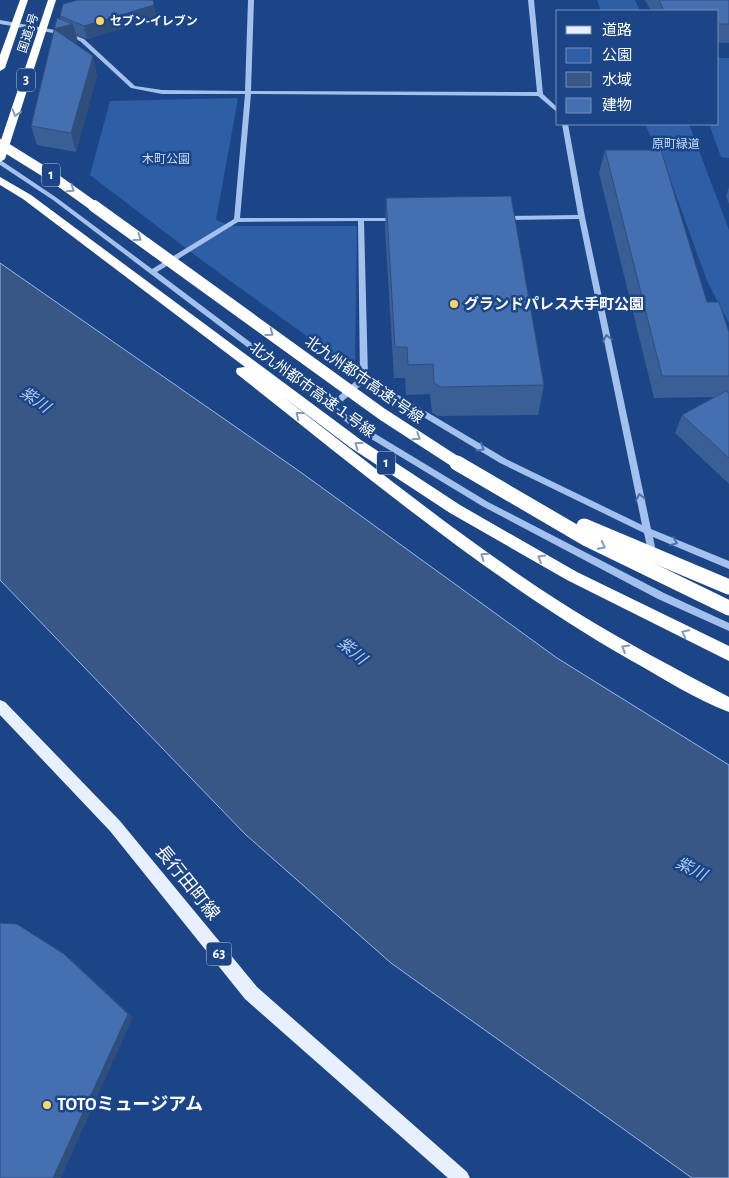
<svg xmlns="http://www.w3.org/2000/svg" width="729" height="1178" font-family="'Alegreya Sans','Noto Sans JP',sans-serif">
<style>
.green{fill:#2e5ea5}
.water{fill:#385787;stroke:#96bbee}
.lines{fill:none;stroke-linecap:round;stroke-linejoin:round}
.minor{fill:#a3c1ec;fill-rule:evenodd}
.major{fill:#e8f0ff;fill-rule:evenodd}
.highway{fill:#fff;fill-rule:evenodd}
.highway-bridge-far2{stroke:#fff;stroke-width:10}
.highway-bridge-far1{stroke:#fff;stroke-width:12}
.highway-bridge{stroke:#fff;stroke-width:15}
.wall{fill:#3a5f97}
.shaded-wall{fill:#304e7b}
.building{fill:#446fb0;stroke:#304e7b}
.oneway{stroke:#8299bd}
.oneway2{stroke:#4b70aa}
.poi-dot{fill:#fdd760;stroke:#1b4587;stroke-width:2}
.labels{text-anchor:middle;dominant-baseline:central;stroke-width:5;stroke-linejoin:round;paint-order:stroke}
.far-poi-label{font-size:12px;font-weight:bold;fill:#fff;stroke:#1b4587;text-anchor:start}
.far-street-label{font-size:12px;fill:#fff;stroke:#1b4587}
.far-park-label{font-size:12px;fill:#c8dcf9;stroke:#1b4587}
.shield{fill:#1b4587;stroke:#bbc7db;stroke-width:1}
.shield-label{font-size:14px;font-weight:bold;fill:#fff}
.poi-label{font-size:15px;font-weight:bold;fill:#fff;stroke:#1b4587;text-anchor:start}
.street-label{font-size:15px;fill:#fff;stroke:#1b4587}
.water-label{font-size:16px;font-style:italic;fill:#afcbf3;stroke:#1b4587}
.near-street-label{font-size:18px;fill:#fff;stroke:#1b4587}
.near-poi-label{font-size:18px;font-weight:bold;fill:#fff;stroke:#1b4587;text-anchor:start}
</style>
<rect width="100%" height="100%" fill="#1b4587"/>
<g class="green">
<path d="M597 0H635L640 11H601Z"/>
<path d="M718 58H729V158L721 157 709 124H718Z"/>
<path d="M238 98 216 220 231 226H357L355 371 200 259 90 175 110 101Z"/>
<path d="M645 124H689L729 230V323L707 281 668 173Z"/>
</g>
<path class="water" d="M0 263 299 471 557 658 729 765V1178H692L391 963 245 834 0 580Z"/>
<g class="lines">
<path class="minor" d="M248 0H254L251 91 537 92 528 0H534L543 94 558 108V113L538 96 251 94 240 218H399V220L397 221H364L368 377 506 459 642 525 579 219 505 220 502 218 505 216 578 215 562 124H568L585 217 651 529 729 561V569L653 537 657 557 656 560H650L644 533 500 463 365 382 336 407 364 427 488 502 664 593 729 623V631L658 599 482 506 358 431 53 200 0 165V160L2 161 57 198 152 269 234 219 245 94H162L131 88 80 41 65 35 0 24V20L66 32 84 39 135 86 162 90 245 91ZM358 221 360 377 331 403 157 272 238 222Z"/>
<path class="major" d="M0 700 5 702 120 821 257 987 467 1172 470 1178H448L245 999 110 831 0 715Z"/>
<g class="highway">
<path d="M20 0H28L5 68 0 71V55Z"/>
<path d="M48 0H56L5 159 0 162V143Z"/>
<path d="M0 177 31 195 361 440 460 505 577 572 729 646V661L567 580 450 513 351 448 282 396C377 469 471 546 573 610 623 641 676 669 729 697V712C696 700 663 678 632 661 490 580 365 475 237 374L236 371 237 368 245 367 23 199 0 185Z"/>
</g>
<path class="highway-bridge-far2" d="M0 144 53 177 95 207"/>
<path class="highway-bridge-far1" d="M94 206 382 414 459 464"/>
<g class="highway-bridge">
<path d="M457 463 587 539 729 608"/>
<path d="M584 526 729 587"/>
</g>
</g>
<g class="wall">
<path d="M645 0H729V43H718V11H651Z"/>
<path d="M60 16 157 18 87 39 76 35 78 42 74 43 97 75 76 152 37 145 31 126 60 19Z"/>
<path d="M605 150 707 302 729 332V484L675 433 682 415 714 397 654 398 599 173Z"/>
<path d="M729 187V204L726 196Z"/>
<path d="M386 198 544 385 538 415 438 416 432 413 430 394 406 395 405 378H394L385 230Z"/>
</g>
<g class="shaded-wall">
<path d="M154 5 157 18 87 39 84 26Z"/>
<path d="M73 24 78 42 59 48 54 29Z"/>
<path d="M93 56 97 75 76 152 71 133Z"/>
<path d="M64 954 71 959 133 1017 61 1178H53Z"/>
</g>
<g class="building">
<path d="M78 0H153L154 5 84 26 60 16 63 4Z"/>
<path d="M659 0H729V24H718V11H664Z"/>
<path d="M57 18 73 24 54 29 93 56 71 133 31 126Z"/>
<path d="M605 150H661L707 302H719L729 332V376H662Z"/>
<path d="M511 196 544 385 441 387 434 383 433 364 408 365 407 347H395L386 198Z"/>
<path d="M726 391 729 393V458L682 415Z"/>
<path d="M0 923 17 924 64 954 128 1014 53 1178H0Z"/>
</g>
<defs><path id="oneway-chevron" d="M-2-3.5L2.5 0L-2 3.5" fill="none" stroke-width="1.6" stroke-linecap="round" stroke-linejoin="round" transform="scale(1.25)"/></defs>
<g class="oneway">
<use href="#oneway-chevron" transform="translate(16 113) rotate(107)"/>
<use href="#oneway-chevron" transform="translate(71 189) rotate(35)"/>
<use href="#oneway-chevron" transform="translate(138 238) rotate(36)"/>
<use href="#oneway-chevron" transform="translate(270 333) rotate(36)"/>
<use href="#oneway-chevron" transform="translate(299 415) rotate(-142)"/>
<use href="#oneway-chevron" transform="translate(417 437) rotate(33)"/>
<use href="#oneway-chevron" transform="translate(358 445) rotate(-146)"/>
<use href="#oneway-chevron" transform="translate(602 546) rotate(27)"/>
<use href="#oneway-chevron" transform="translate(484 556) rotate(-145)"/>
<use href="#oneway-chevron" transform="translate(541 558) rotate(-150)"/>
<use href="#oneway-chevron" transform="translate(685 633) rotate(-154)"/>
<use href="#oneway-chevron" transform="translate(625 648) rotate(-149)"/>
</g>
<g class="oneway2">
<use href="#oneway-chevron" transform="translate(607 338) rotate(-102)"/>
<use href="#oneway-chevron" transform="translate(481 448) rotate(31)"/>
<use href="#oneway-chevron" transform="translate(640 497) rotate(-102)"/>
<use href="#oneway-chevron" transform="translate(674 542) rotate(22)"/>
</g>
<g class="poi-dot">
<circle cx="100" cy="21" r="5"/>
<circle cx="454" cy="304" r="5"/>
<circle cx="47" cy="1105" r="5"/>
</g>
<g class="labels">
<g class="far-poi-label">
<text x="110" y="21">セブン-イレブン</text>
</g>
<g class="far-street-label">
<text transform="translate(28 33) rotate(-72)">国道3号</text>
</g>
<g class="far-park-label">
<text x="676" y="144">原町緑道</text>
<text x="166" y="159">木町公園</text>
</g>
<g class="shield">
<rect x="17" y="68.5" width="18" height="23" rx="4"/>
<rect x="42" y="163.5" width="18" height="23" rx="4"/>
<rect x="377" y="451.5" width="18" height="23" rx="4"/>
<rect x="206.5" y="942.5" width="25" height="23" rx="4"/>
</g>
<g class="shield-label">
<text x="26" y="80">3</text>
<text x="51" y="175">1</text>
<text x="386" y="463">1</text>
<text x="219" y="954">63</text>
</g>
<g class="poi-label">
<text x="464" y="304">グランドパレス大手町公園</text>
</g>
<g class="street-label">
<text transform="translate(364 380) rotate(35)">北九州都市高速1号線</text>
<text transform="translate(312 390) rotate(36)">北九州都市高速１号線</text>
</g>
<g class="water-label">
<text transform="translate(35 400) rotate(35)">紫川</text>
<text transform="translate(352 651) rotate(39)">紫川</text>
<text transform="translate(691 869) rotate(27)">紫川</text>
</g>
<g class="near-street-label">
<text transform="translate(187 883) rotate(51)">長行田町線</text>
</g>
<g class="near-poi-label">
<text x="57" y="1105">TOTOミュージアム</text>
</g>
</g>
<rect x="556" y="10" width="162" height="115" fill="#1b4587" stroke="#768fb7"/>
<rect x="566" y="26" width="25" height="8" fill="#e8f0ff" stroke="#768fb7"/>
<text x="602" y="35" font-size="15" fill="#ffffff">道路</text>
<rect x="566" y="48" width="25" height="15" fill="#2e5ea5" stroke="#768fb7"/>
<text x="602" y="60" font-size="15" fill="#ffffff">公園</text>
<rect x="566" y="72" width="25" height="15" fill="#385787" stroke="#768fb7"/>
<text x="602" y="85" font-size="15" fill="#ffffff">水域</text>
<rect x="566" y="98" width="25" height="15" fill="#446fb0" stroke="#768fb7"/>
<text x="602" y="110" font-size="15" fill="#ffffff">建物</text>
</svg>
